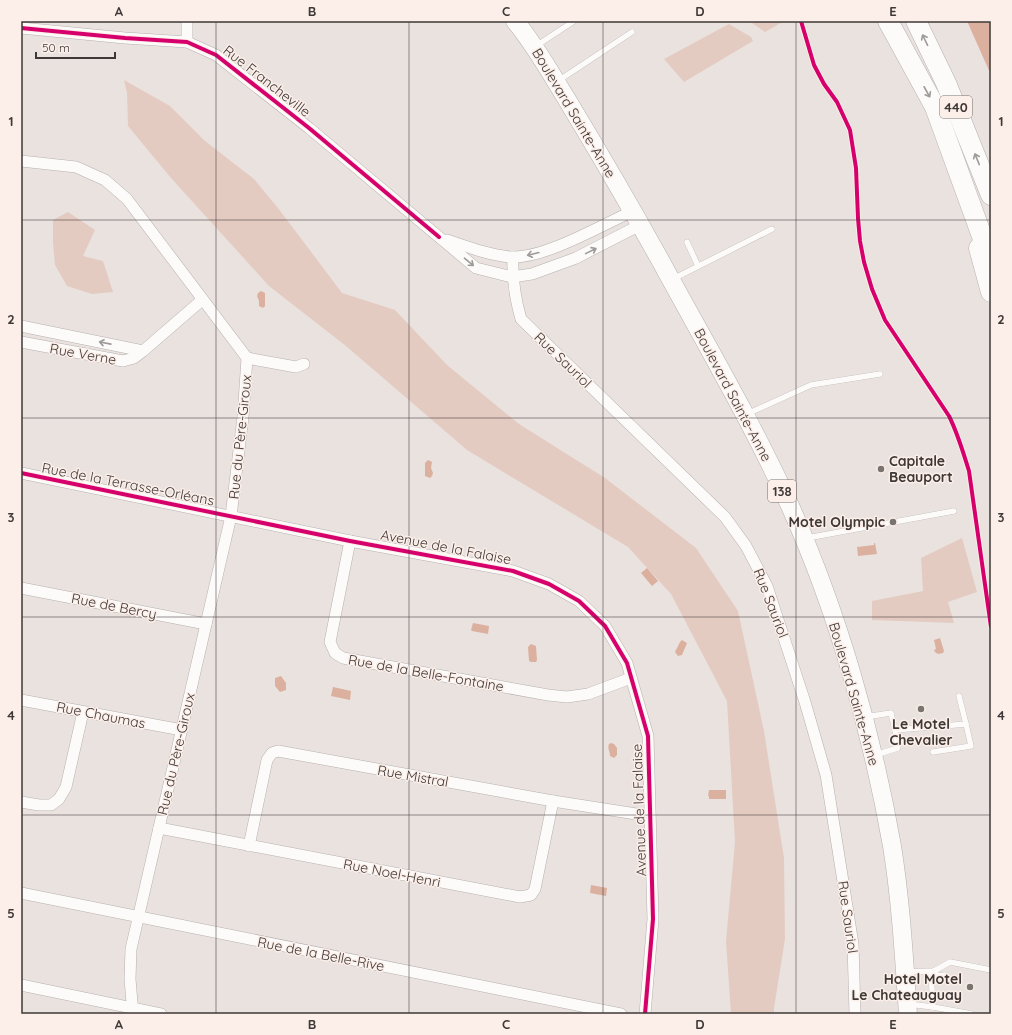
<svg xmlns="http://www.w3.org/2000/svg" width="1012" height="1035" font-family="Quicksand,sans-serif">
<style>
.green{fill:#e4cbc1}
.water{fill:#dcb09f}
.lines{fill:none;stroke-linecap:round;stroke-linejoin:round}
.lane-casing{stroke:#b6b0af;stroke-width:6}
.street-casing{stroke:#b6b0af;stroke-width:12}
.primary-casing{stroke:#b6b0af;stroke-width:19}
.highway-casing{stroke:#b6b0af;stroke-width:21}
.lane{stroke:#fcfbfa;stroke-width:5.5}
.street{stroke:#fcfbfa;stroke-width:11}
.primary{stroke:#fcfbfa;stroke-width:18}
.highway{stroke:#fcfbfa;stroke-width:20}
.cycleway-casing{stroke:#fceee8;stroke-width:6}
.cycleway{stroke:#d6006c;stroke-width:4}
.oneway{stroke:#9d9a98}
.grid{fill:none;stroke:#3e3836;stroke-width:1;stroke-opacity:0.55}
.poi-dot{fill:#7a7471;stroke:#fceee8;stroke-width:1.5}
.labels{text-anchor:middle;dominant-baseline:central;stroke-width:3;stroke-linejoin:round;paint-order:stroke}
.shield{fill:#fceee8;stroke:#776f6b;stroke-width:1}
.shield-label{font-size:13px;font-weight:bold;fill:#3e3836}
.street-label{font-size:14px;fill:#3e3836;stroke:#fceee8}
.poi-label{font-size:14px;font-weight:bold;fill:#3e3836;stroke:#fceee8;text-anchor:end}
.neatline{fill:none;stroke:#3e3836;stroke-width:1.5}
.grid-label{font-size:13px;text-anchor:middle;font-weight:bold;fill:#3e3836}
</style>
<rect width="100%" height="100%" fill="#eae2df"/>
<g class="green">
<path d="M749 21H784L765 32Z"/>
<path d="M729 24 751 37 753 41 684 82 664 59Z"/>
<path d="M124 80 170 106 205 141 254 179 278 208 342 293 395 310 447 365 519 424 605 478 696 548 738 611 764 731 784 858 785 939 774 1008V1014H731L726 941 735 842 727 701 671 594 628 547 467 450 346 346 269 286 171 178 128 126 127 93Z"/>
<path d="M68 212 95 230 83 256 103 261 113 292 92 294 67 286 55 265 53 243V220Z"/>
<path d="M962 538 977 592 948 602 954 623 872 620V601L923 591 921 558Z"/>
</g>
<g class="water">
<path d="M967 21H991V75Z"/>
<path d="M261 291 265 293V306L263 308 259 306V301L257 296 258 293Z"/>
<path d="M428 460 432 462 431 468 433 473 432 476 430 478 425 476V463Z"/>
<path d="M874 543H875L877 554 858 556 857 547 874 545Z"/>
<path d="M647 568 658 581 652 586 641 573Z"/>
<path d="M473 623 489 626 488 634 472 631 471 630Z"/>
<path d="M940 638 944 651 943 653 938 654 935 652 934 650 936 649 934 640Z"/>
<path d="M682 640 687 643 682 655 678 656 675 652 680 642Z"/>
<path d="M531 644 536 646 537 660 536 662H531L529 661 528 647Z"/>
<path d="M281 676 286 683V690L280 692 275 686V678Z"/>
<path d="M333 687 351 691 350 700 331 696Z"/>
<path d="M935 735 939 738 938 742 928 746 922 744 923 738Z"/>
<path d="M611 743 614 744 617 748V755L614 758 610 756C610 752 607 747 609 744Z"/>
<path d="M709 790H726V799H709V796H708Z"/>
<path d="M591 885 607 888 606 896 590 893Z"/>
</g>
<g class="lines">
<g class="lane-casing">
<g id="lane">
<path d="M536 46 574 21"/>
<path d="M558 81 632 32"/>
<path d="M687 242 698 266"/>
<path d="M673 279 772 229"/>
<path d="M747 414 811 385 880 374"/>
<path d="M807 538 954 511"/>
<path d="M865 717 891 713 895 730 966 724 959 696"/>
<path d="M933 752 971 746 966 724"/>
<path d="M875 755 898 748 895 730"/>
<path d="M934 971 938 976 945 975"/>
<path d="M907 972 934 971 950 962 991 970"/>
<path d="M931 972 933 1007"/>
<path d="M909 1004 933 1007 972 1014"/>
</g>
</g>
<g class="street-casing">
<g id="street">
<path d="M21 28 125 38 187 42 216 55 309 128 476 268 512 277 532 274 576 258 640 225"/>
<path d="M187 42V21"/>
<path d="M21 161 76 167 105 180 127 199 247 358 243 417 231 516 131 949 130 979 133 1014"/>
<path d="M447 240C468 247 489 255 511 257 544 259 602 225 633 211"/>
<path d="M513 257C512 279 515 298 521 319L725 517 746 546 767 586 805 702 826 775 853 944 855 1014"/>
<path d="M21 326 143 351"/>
<path d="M21 342 123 361 134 358 143 351 202 300"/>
<path d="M247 358 296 367 304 364"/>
<path d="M21 473 350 541 513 571 549 584 579 601 605 626 627 663 648 736 653 919 645 1014"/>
<path d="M350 541 330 642 335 653 343 658 548 695 567 697 588 694 631 678"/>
<path d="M21 588 206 624"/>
<path d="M21 700 182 730"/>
<path d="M21 802 39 805H51L59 799 66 787 83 712"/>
<path d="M159 828 520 897 531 895 535 889 553 801"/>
<path d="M249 846 267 760 272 753 278 751 553 801 649 816"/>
<path d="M21 893 621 1014"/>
<path d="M21 985 161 1014"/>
</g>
</g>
<g class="primary-casing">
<path id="primary" d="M515 21C535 45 550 72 566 98 598 151 629 204 659 258 704 341 752 422 791 508 838 613 872 733 892 846 901 902 904 958 908 1014"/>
</g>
<g class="highway-casing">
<g id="highway">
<path d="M888 21 935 107 991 261"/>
<path d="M916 21 946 83 991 195"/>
<path d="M979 248 991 292"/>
</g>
</g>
<use href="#lane" class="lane"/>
<use href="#street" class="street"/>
<use href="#primary" class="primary"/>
<use href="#highway" class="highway"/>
<g class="cycleway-casing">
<g id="cycleway">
<path d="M801 21 814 65 824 84 837 102 850 130 856 168 858 218 860 241 864 262 872 289 885 320 949 416C958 434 963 452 969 471L991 627"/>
<path d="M21 28 125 38 187 42 216 55 309 128 439 237"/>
<path d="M21 473 350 541 513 571 549 584 579 601 605 626 627 663 648 736 653 919 645 1014"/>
</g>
</g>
<use href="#cycleway" class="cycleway"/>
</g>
<defs><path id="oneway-shaft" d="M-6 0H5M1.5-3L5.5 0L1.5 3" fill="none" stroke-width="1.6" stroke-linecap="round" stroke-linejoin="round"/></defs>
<g class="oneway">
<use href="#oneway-shaft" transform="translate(925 40) rotate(-116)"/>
<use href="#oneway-shaft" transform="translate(927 92) rotate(61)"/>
<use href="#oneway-shaft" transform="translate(977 159) rotate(-112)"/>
<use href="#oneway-shaft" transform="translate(591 251) rotate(-26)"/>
<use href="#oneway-shaft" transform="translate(533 254) rotate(166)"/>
<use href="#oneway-shaft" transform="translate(469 262) rotate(40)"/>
<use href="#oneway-shaft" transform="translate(105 343) rotate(-169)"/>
</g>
<path class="grid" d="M216 21V1014M409 21V1014M603 21V1014M796 21V1014M21 220H991M21 418H991M21 617H991M21 815H991"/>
<g class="poi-dot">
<circle cx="881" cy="469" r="4"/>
<circle cx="893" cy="522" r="4"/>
<circle cx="921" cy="709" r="4"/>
<circle cx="970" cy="987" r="4"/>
</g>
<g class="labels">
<g class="shield">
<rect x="940" y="96" width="32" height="22" rx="3"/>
<rect x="768" y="480" width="28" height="22" rx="3"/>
</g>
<g class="shield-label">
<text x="956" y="107">440</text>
<text x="782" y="491">138</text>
</g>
<g class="street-label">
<text transform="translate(267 81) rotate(38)">Rue Francheville</text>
<text transform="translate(574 113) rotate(59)">Boulevard Sainte-Anne</text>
<text transform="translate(83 354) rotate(10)">Rue Verne</text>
<text transform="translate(563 360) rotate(44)">Rue Sauriol</text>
<text transform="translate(733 395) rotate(62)">Boulevard Sainte-Anne</text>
<text transform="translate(240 437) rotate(-84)">Rue du Père-Giroux</text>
<text transform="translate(128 484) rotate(11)">Rue de la Terrasse-Orléans</text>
<text transform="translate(446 547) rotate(11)">Avenue de la Falaise</text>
<text transform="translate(771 603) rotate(69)">Rue Sauriol</text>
<text transform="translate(114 606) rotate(11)">Rue de Bercy</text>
<text transform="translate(426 673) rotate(10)">Rue de la Belle-Fontaine</text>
<text transform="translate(854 694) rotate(74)">Boulevard Sainte-Anne</text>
<text transform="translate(101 715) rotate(11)">Rue Chaumas</text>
<text transform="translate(176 754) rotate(-77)">Rue du Père-Giroux</text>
<text transform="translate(413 776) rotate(10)">Rue Mistral</text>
<text transform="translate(639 810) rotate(-92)">Avenue de la Falaise</text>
<text transform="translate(392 873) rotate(11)">Rue Noel-Henri</text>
<text transform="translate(848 917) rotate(82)">Rue Sauriol</text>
<text transform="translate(321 954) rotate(11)">Rue de la Belle-Rive</text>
</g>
<g class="poi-label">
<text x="889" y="461" text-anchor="start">Capitale<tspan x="889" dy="16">Beauport</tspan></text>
<text x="885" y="522">Motel Olympic</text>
<text x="921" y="724" text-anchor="middle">Le Motel<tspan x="921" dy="16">Chevalier</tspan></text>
<text x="962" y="979">Hotel Motel<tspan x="962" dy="16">Le Chateauguay</tspan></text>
</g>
</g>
<rect width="1012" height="1035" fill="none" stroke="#fceee8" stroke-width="44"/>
<path d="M36 52v6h79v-6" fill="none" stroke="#3e3836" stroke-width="2"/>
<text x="42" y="52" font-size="12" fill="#3e3836" stroke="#fceee8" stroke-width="3" paint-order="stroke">50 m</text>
<rect x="22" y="22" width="968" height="991" class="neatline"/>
<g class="grid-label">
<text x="119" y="16">A</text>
<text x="312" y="16">B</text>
<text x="506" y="16">C</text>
<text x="700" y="16">D</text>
<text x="893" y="16">E</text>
<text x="11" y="126">1</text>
<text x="1001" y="126">1</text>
<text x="11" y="324">2</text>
<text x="1001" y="324">2</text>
<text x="11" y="522">3</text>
<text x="1001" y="522">3</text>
<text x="11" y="720">4</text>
<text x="1001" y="720">4</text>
<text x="11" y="918">5</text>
<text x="1001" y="918">5</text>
<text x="119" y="1029">A</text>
<text x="312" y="1029">B</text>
<text x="506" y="1029">C</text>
<text x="700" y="1029">D</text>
<text x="893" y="1029">E</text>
</g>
</svg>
